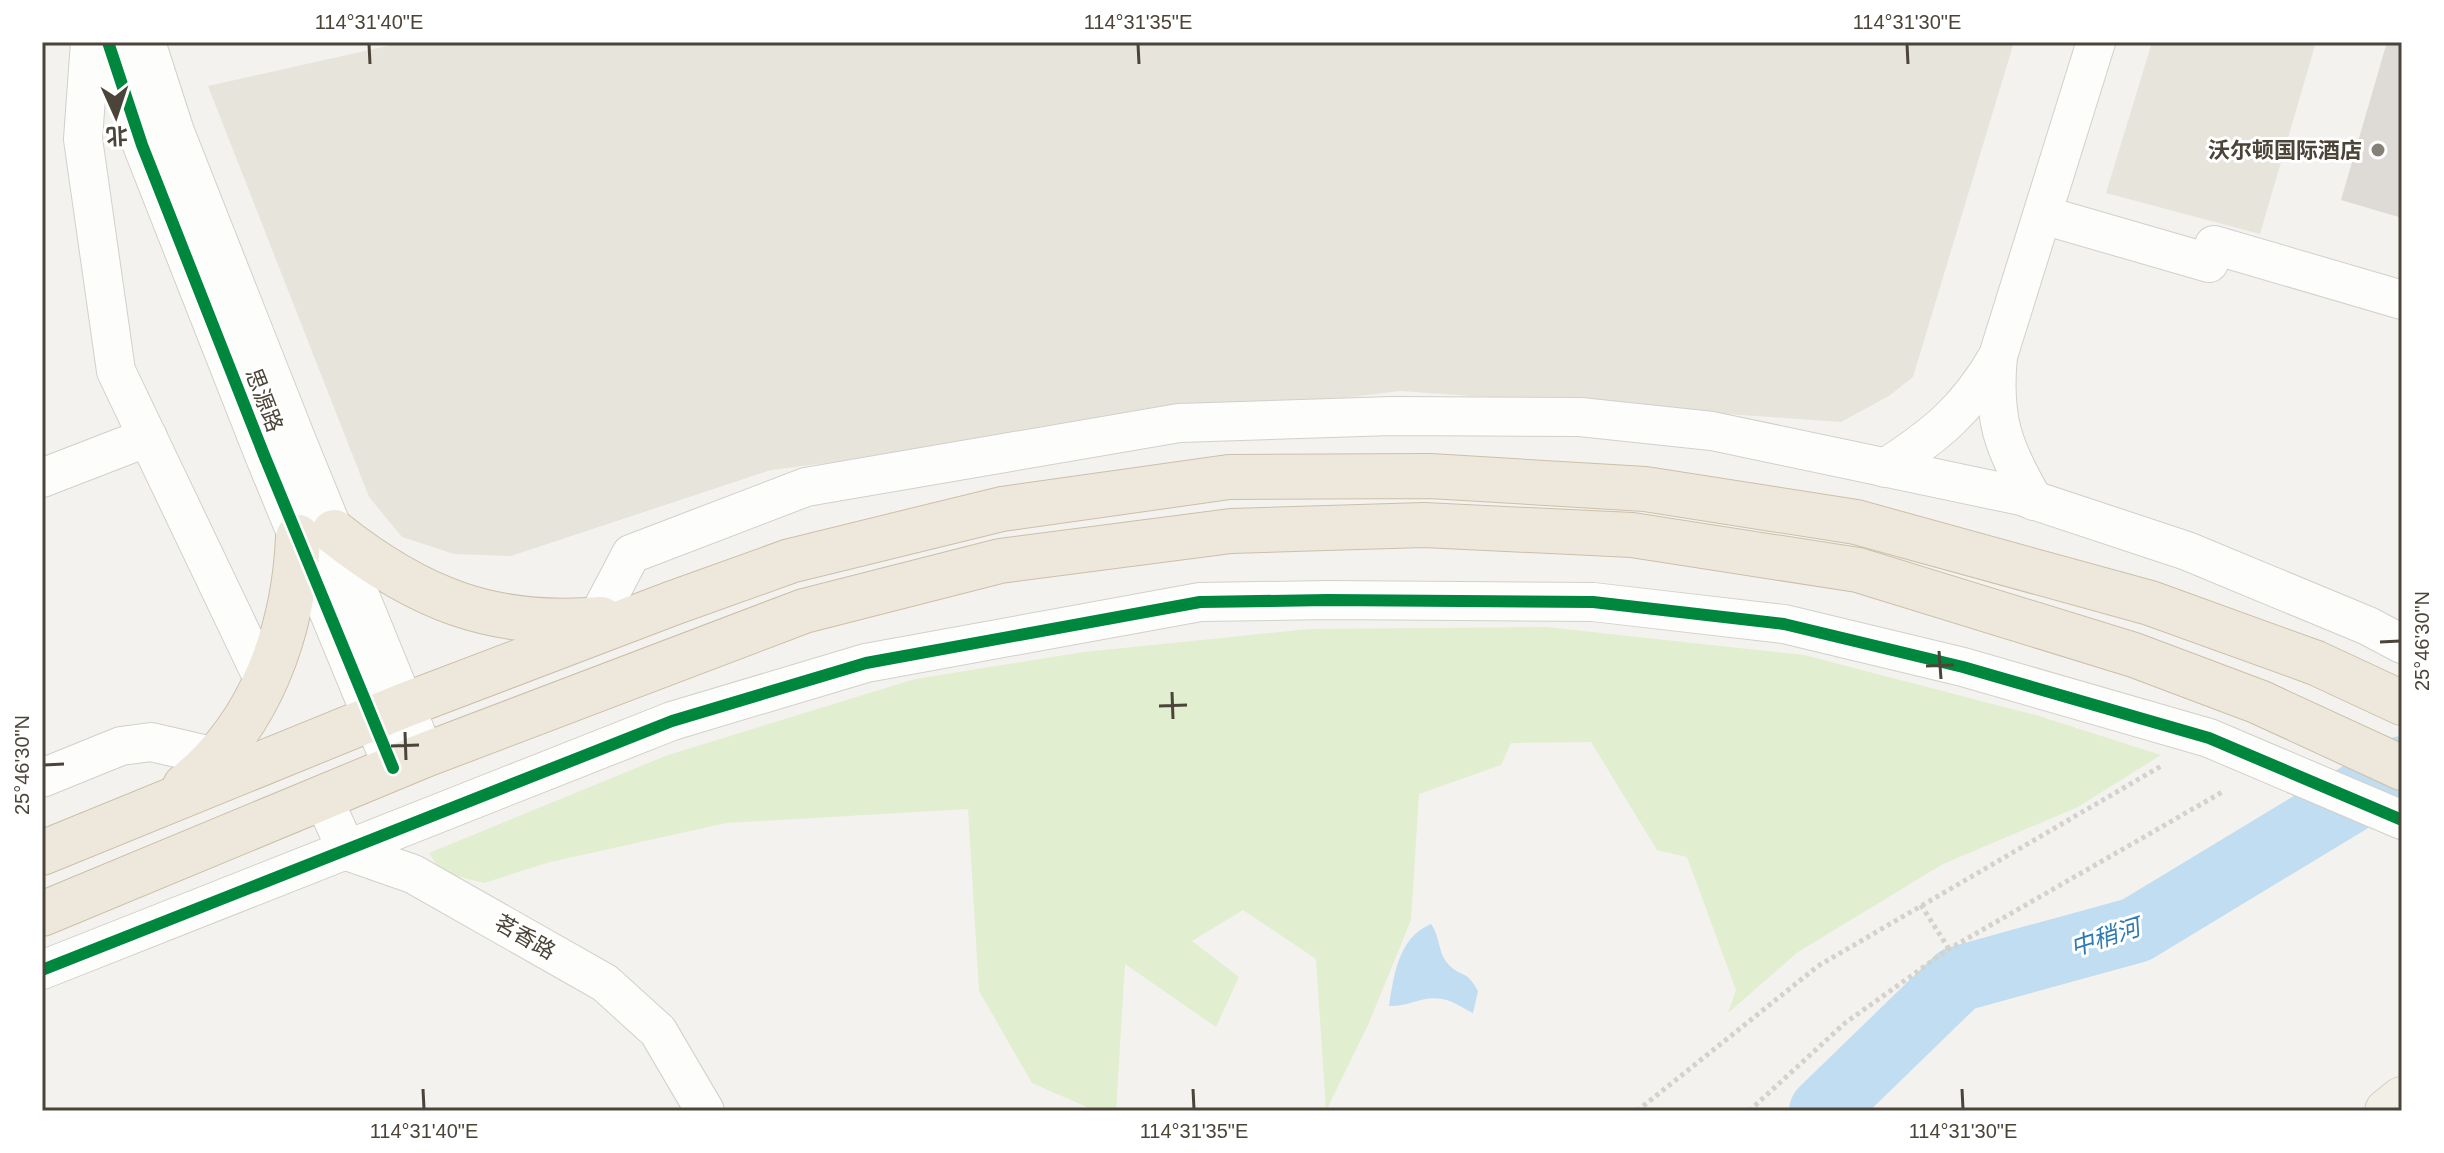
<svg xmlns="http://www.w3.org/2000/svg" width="2444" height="1153" font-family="Helvetica,'Noto Sans SC',sans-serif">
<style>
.residential{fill:#e7e4dc}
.green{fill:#e1eecf}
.water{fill:#c0ddf1}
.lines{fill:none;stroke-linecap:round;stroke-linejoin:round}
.river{stroke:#c0ddf1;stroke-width:66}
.building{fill:#dedbd6}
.minor-casing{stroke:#d2d0cb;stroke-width:40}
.major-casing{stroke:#d6cebb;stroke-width:46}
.highway-casing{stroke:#ccbfa9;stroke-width:46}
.path{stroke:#d3d2cc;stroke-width:5;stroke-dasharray:4 4;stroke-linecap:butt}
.minor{stroke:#fdfdfc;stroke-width:38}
.major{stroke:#f2efe6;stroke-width:44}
.highway{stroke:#ede8db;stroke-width:44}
.cycleway-casing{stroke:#fff;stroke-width:17}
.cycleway{stroke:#00873e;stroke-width:12}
.ticks{fill:none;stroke:#4b4439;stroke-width:3}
.poi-dot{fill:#868178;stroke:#fff;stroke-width:3}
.labels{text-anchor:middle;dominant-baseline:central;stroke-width:6;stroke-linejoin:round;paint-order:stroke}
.poi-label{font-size:22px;font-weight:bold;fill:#4b4439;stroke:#fff;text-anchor:end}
.street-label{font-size:22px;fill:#4b4439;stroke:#fff}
.water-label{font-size:24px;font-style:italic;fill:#2e7ab2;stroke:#fff}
.neatline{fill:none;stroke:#4b4439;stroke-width:3}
.ticks-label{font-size:20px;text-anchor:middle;fill:#4b4439}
</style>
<rect width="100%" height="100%" fill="#f4f2ee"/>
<g class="residential">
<path d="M405 42H2014L1913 377 1889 396 1841 422 1400 391 771 470 511 556 454 554 402 537 369 497 208 86Z"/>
<path d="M2152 42H2316L2260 234 2106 193Z"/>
</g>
<path class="green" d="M1546 627 1804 655 2039 716 2161 755 2078 807 1943 864 1798 952 1728 1013 1736 990 1687 857 1657 850 1591 742 1511 743 1501 765 1419 794 1411 920 1368 1025 1326 1111 1316 959 1243 910 1192 941 1239 977 1216 1027 1125 964 1116 1111H1096L1032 1083 979 991 968 809 726 823 550 862 484 883 441 872 429 853 668 755 915 679 1084 652 1310 629Z"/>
<path class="water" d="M1431 924C1440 936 1438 954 1449 965 1462 978 1466 969 1478 991L1473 1013C1464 1009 1452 1000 1442 999 1424 995 1407 1007 1389 1006 1394 975 1398 938 1431 924Z"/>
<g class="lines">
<path class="river" d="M1822 1111 1958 979 2136 930 2402 769"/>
</g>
<path class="building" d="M2387 42H2402V218L2341 200Z"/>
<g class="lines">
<g class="minor-casing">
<g id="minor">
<path d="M90 42 83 139 116 371 265 683"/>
<path d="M108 42 142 145 264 455 393 768"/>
<path d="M146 42 175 132 297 441 425 755"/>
<path d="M2043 215 2209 263 2214 245 2402 300"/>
<path d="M1885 468C1936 435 1967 410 1998 356"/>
<path d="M42 478 148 437"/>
<path d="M2034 501C2003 448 1992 418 1998 356L2096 42"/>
<path d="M589 634 631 554 806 487 1179 423 1392 416 1580 417 1712 431 2021 496 2187 551 2368 626 2402 644"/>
<path d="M42 778 121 746 151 742 216 757 234 774"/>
<path d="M323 798 347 851 413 874 605 983 658 1031 705 1111"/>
<path d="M42 970 672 721 866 663 1200 602 1328 600 1593 602 1784 624 1963 667 2209 738 2402 820"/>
</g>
</g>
<g class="major-casing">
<path id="major" d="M2387 1111 2402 1099"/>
</g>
<g class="highway-casing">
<g id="highway">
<path d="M334 532C417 598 493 629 601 619"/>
<path d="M185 786C261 726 294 630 298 537"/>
<path d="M42 853 405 705 673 603 790 561 1002 509 1229 477 1430 476 1645 489 1856 522 2150 603 2316 663 2402 703"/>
<path d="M42 914 425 755 804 611 1000 561 1231 531 1424 525 1632 535 1858 570 2134 655 2259 702 2402 768"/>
</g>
</g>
<g class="path">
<path d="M1921 905 1949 949"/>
<path d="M1637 1111 1818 966 2163 765"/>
<path d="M1749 1111 1845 1023 1949 949 2224 791"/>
</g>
<use href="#minor" class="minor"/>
<use href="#major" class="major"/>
<use href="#highway" class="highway"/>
<g class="cycleway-casing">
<g id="cycleway">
<path d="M108 42 142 145 264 455 393 768"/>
<path d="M42 970 672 721 866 663 1200 602 1328 600 1593 602 1784 624 1963 667 2209 738 2402 820"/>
</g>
</g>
<use href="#cycleway" class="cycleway"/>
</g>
<path class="ticks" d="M369 44 370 64M1138 44 1139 64M1907 44 1908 64M2380 642 2400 641M1939 651 1941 679M1926 666 1954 665M1172 692 1173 719M1159 706 1187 705M405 732 406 760M391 746 419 745M44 765 64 764M423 1089 424 1109M1193 1089 1194 1109M1962 1089 1963 1109"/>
<circle class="poi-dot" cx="2378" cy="150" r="8"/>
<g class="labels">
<g class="poi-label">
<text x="2362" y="150">沃尔顿国际酒店</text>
</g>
<g class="street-label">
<text transform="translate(264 400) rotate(69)">思源路</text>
<text transform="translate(525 937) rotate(30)">茗香路</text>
</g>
<g class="water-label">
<text transform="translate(2105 937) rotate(-18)">中稍河</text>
</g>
</g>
<rect width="2444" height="1153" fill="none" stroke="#ffffff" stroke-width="88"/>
<g transform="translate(116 116) rotate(177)" stroke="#ffffff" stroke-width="6" paint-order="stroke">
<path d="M0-6L14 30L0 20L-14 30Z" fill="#4b4439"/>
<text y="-12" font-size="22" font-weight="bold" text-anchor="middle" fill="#4b4439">北</text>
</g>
<rect x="44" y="44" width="2356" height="1065" class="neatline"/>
<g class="ticks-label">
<text x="369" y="29">114°31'40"E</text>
<text x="1138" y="29">114°31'35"E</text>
<text x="1907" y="29">114°31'30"E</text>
<text transform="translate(2422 641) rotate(-90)" y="7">25°46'30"N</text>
<text transform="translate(22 765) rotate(-90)" y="7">25°46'30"N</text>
<text x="424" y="1138">114°31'40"E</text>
<text x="1194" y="1138">114°31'35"E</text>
<text x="1963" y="1138">114°31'30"E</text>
</g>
</svg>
